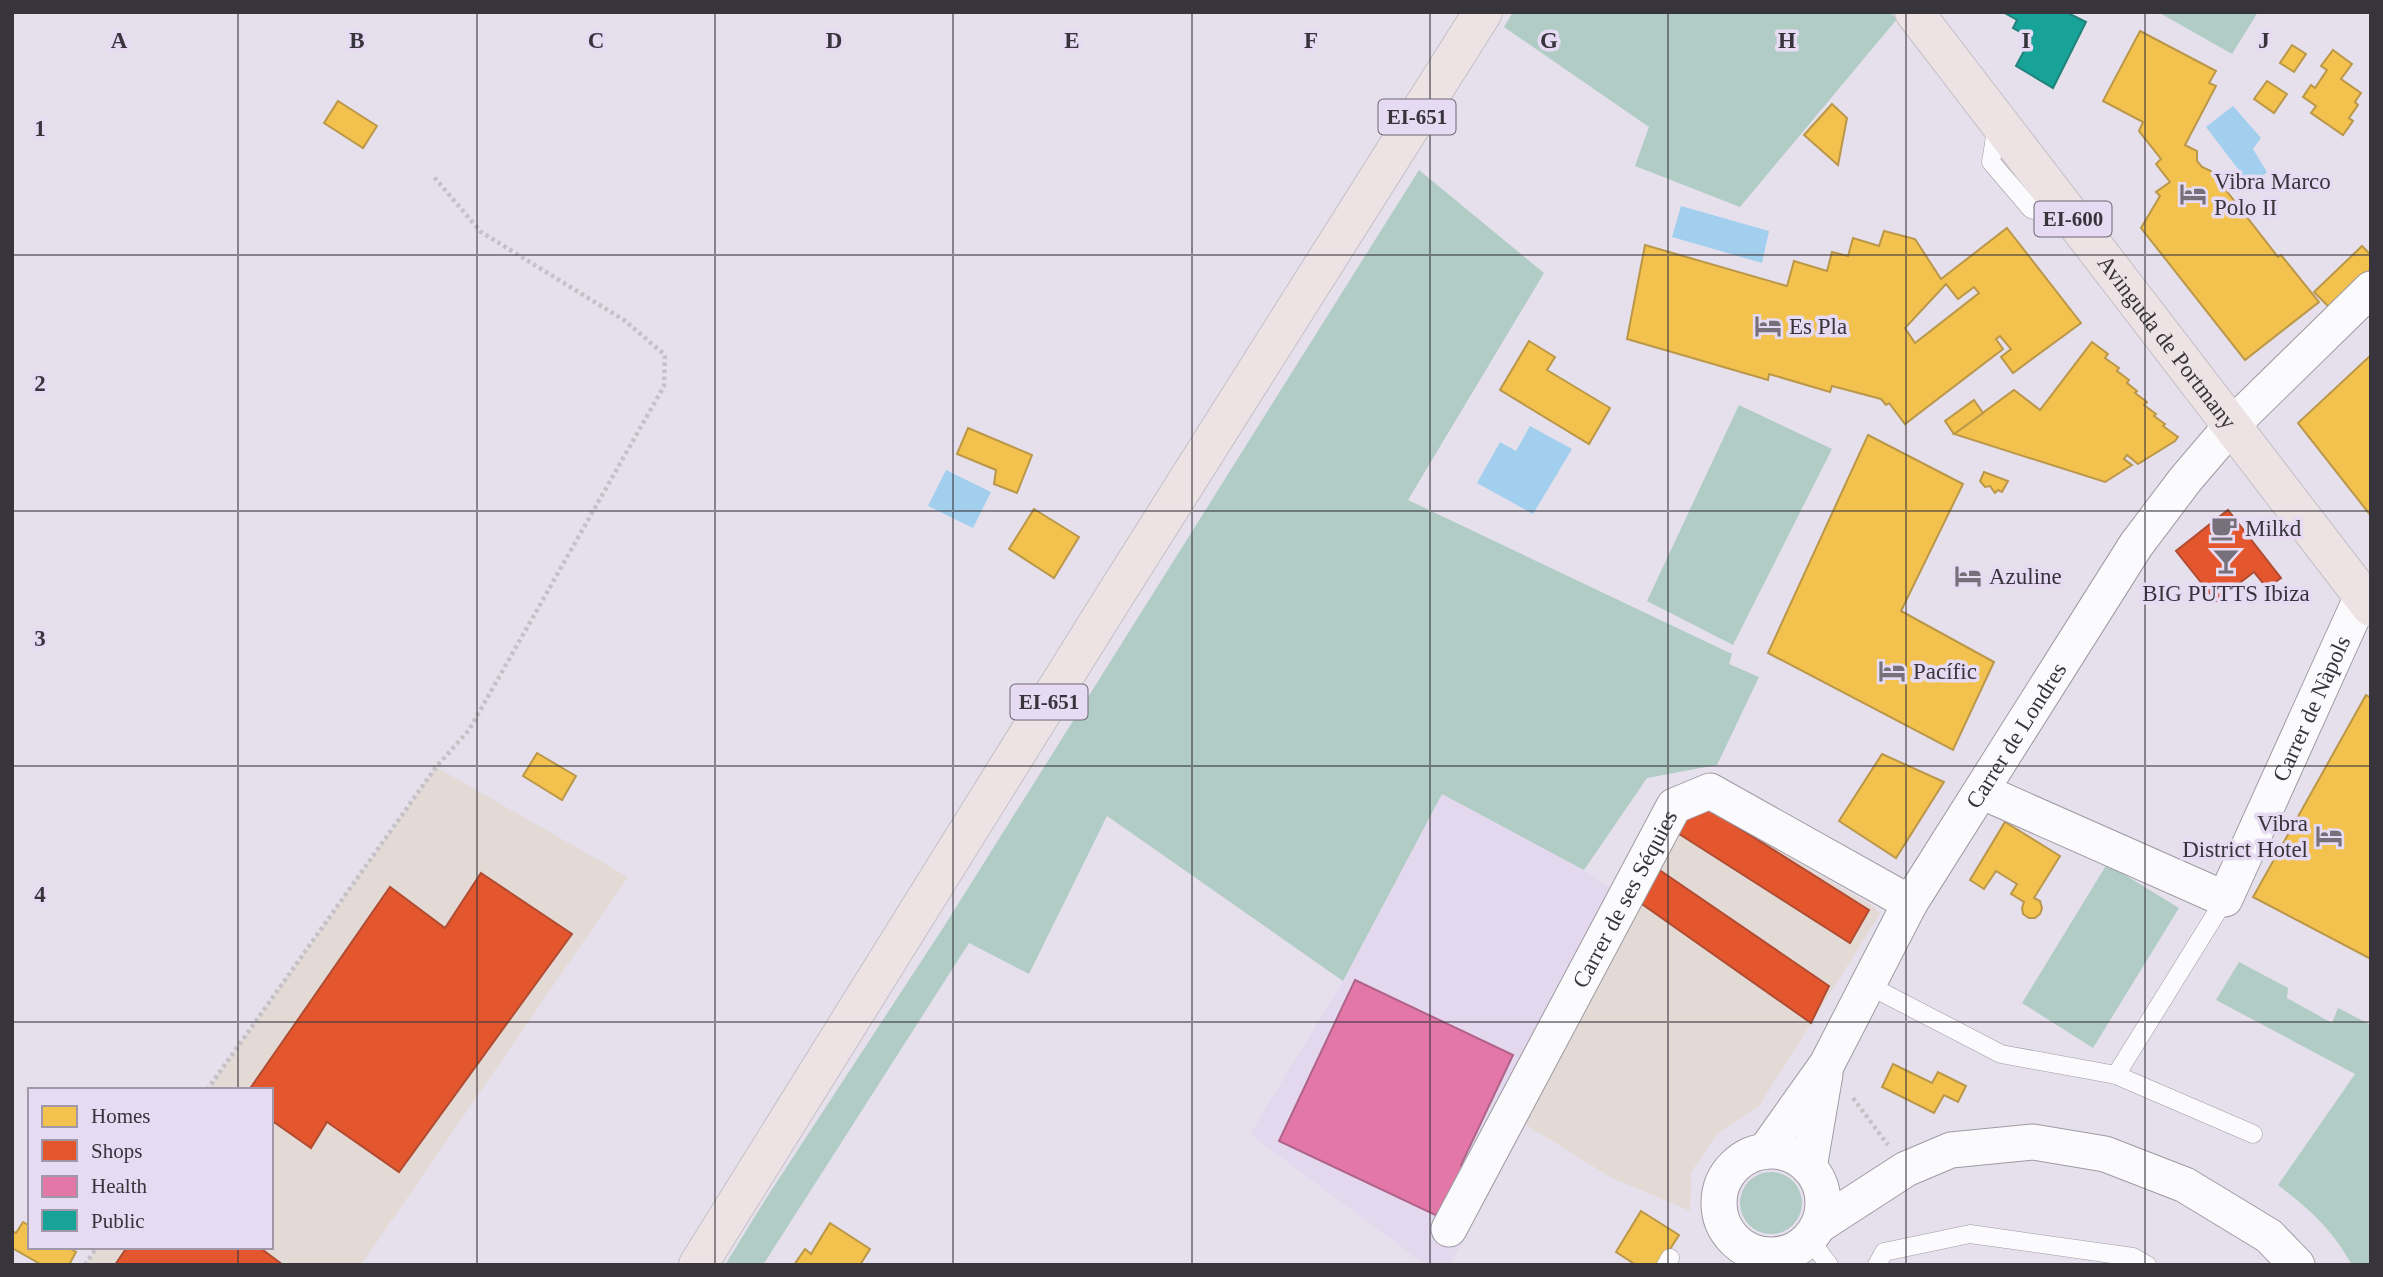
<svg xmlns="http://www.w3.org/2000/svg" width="2383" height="1277" font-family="Georgia,serif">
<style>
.commercial{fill:#e3dad5}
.built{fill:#e3d8ee}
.green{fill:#b0ccc4}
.water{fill:#a1cfed}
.homes{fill:#f2c14e;stroke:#ba9749;stroke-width:2;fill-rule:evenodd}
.shops{fill:#e4572e;stroke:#b04c32;stroke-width:2}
.health{fill:#e377a8;stroke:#b06388;stroke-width:2}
.public{fill:#17a398;stroke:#21827c;stroke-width:2}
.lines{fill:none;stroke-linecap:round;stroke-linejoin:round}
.lane-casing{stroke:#9e9aa3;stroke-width:19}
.street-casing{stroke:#9e9aa3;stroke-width:37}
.primary-casing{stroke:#c3c0c6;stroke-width:40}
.path{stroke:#c4c2c7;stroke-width:4.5;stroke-dasharray:3.5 3.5;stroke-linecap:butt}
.lane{stroke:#fbfafc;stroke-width:18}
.street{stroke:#fbfafc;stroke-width:35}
.primary{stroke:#eee3e4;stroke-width:38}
.grid{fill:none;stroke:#38343c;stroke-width:2;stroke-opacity:0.55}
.labels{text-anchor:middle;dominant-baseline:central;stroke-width:7;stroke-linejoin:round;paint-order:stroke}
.shield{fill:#e6dbf2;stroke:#6c6673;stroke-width:2}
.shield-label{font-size:21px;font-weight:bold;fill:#38343c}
.poi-label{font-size:23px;fill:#38343c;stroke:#e6dbf2;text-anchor:start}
.street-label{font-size:23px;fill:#38343c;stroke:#e6dbf2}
.grid-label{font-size:23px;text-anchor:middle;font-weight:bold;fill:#38343c;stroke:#e6dbf2;stroke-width:7;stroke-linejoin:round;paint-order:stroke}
</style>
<rect width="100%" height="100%" fill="#e6e0ed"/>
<g class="commercial">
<path d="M436 767 628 877 361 1265H85L97 1247H271V1090H207Z"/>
<path d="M1707 808 1873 906 1880 914 1759 1106 1718 1133 1691 1172 1690 1211 1610 1177 1523 1123 1676 832Z"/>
</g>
<path class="built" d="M1442 794 1584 870 1604 885 1617 888 1523 1123 1450 1265H1426L1250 1134 1343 981Z"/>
<g class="green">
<path d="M1513 12H1890L1897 19 1740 207 1635 166 1649 127 1504 27Z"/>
<path d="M2158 12H2258L2232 54Z"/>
<path d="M1419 170 1544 273 1408 500 1732 654 1729 664 1759 677 1717 765 1647 778 1584 870 1442 794 1343 981 1107 816 1029 974 969 943 763 1265H725L767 1197 943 928Z"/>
<path d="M1739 405 1832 449 1733 645 1647 601Z"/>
<path d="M2107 864 2179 908 2093 1048 2022 1003Z"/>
<path d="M2239 962 2288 988 2287 998 2332 1023 2338 1008 2371 1025V1265H2352C2331 1228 2311 1211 2278 1185L2355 1074 2216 1000Z"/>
<circle cx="1771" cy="1203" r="31"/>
</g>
<g class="water">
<path d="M2233 106 2261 138 2253 149 2267 172 2251 186 2206 127Z"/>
<path d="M1681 206 1769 231 1762 263 1672 237Z"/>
<path d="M1530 426 1572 449 1533 514 1477 483 1500 442 1516 451Z"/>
<path d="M946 470 991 492 973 528 928 506Z"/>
</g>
<g class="homes">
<path d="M2140 31 2216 71 2209 83 2216 86 2185 145 2197 151V161L2202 167 2211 171 2278 257 2281 255 2319 302 2245 360 2141 228 2160 196 2156 192 2170 182 2156 164 2161 159 2139 131 2143 122 2103 101Z"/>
<path d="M2292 45 2306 54 2294 72 2280 63Z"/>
<path d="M2333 50 2352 64 2341 79 2361 93 2355 102 2358 105 2349 118 2353 121 2343 135 2311 113 2316 106 2303 97 2311 85 2315 88 2327 70 2321 66Z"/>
<path d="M2267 81 2287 94 2274 113 2254 99Z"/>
<path d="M338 101 377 126 363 148 324 123Z"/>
<path d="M1832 104 1847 118 1838 165 1804 135Z"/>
<path d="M2007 228 2081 323 2013 373 2001 357 2011 349 2000 336 1996 339 2003 349 1905 424 1889 403 1886 405 1881 399 1832 386 1830 392 1769 374 1768 380 1627 339 1645 245 1787 286 1794 261 1827 271 1832 252 1848 256 1853 238 1879 246 1884 231 1915 239 1941 279ZM1946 284 1958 299 1974 287 1979 293 1915 343 1905 328Z"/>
<path d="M2362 246 2371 255V269L2330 308 2314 292Z"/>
<path d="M1529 341 1555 357 1547 370 1610 408 1589 444 1500 390Z"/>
<path d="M2092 342 2108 354 2105 358 2119 368 2117 371 2129 380 2127 383 2137 391 2135 393 2147 402 2144 405 2156 414 2154 416 2165 424 2163 426 2178 437 2175 441 2138 464 2127 455 2124 459 2132 465 2105 482 1954 434 2014 390 2040 410Z"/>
<path d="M2371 355V516L2298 423Z"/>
<path d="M1974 400 1983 413 1954 434 1945 421Z"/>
<path d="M968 428 1032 455 1017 493 994 484 996 470 957 454Z"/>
<path d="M1868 435 1963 484 1901 611 1994 662 1953 750 1768 653Z"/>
<path d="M1984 472 2008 481 2002 492 1998 490 1995 493 1990 486 1985 487 1980 481Z"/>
<path d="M1034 509 1079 537 1054 578 1009 549Z"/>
<path d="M2366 695 2371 698V959L2253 897Z"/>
<path d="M537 753 576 776 562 800 523 776Z"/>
<path d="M1882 754 1944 782 1896 858 1839 821Z"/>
<path d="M2005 822 2060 856 2034 898 2040 901 2042 908 2040 914 2035 918H2029L2023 914 2022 908 2024 902 2011 894 2017 884 1996 871 1984 889 1970 880Z"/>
<path d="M1893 1064 1932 1083 1938 1072 1966 1086 1958 1102 1944 1095 1934 1113 1882 1087Z"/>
<path d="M1641 1211 1679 1235 1660 1265H1636L1616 1252Z"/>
<path d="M23 1222 30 1226V1247H67L76 1252 69 1265H42L12 1248V1231L16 1233Z"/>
<path d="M830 1223 870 1249 860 1265H794L805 1249 811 1254Z"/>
</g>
<g class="shops">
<path d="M2228 510 2281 578 2267 588 2254 572 2216 601 2176 551Z"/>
<path d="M1707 808 1869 910 1850 943 1676 832 1687 814Z"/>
<path d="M1658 869 1829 986 1811 1023 1639 902Z"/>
<path d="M481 873 572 934 399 1172 327 1122 311 1148 271 1120V1090H249L390 887 445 928Z"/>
<path d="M127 1247H259L283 1265H115Z"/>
</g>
<path class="health" d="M1355 980 1513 1055 1461 1165 1471 1171 1448 1221 1279 1141Z"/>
<path class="public" d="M2003 12H2066L2086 22 2053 88 2016 66 2031 38 2013 28 2017 20Z"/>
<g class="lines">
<g class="lane-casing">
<g id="lane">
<path d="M1997 125 1991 162 2031 209 2064 218"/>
<path d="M1868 985 2001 1054 2116 1075 2253 1134"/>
<path d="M2116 1075 2225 899"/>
<path d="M1809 1239 1829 1265"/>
<path d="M1666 1265 1670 1258"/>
<path d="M1877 1265 1884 1252 1970 1234 2133 1257 2147 1265"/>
</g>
</g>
<g class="street-casing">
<g id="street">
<path id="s1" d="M1981 791 2225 899 2362 596"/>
<path id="s2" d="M1766 1150 1827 1064 1910 903 2136 545 2185 480 2231 426 2371 289"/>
<circle cx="1771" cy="1203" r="52"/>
<path d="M1809 1168 1825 1074"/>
<path d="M1818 1226 1906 1169 1951 1150 2033 1142 2105 1154 2185 1185 2269 1236 2297 1265"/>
<path id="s3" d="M1449 1229 1674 806 1710 791 1910 903"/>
</g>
</g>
<g class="primary-casing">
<g id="primary">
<path id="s4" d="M1914 12 2371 607"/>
<path d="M698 1265 1107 608 1483 12"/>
</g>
</g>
<g class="path">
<path d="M207 1090 436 767 469 730 664 386 665 355 624 320 481 232 434 177"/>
<path d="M1853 1098 1888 1145"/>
<path d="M85 1265 97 1247"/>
</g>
<use href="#lane" class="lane"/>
<use href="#street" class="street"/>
<use href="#primary" class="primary"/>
</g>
<path class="grid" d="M238 12V1090M477 12V1265M715 12V1265M953 12V1265M1192 12V1265M1430 12V1265M1668 12V1265M1906 12V1265M2145 12V1265M12 255H2371M12 511H2371M12 766H2371M12 1022H2371M238 1247V1265"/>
<defs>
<g id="hotel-bare" transform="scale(2.1)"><path d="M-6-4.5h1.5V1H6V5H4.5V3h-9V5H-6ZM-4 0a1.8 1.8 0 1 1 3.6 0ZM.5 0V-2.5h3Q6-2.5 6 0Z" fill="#75707a" stroke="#e6dbf2" stroke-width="2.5" paint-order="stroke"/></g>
<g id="cafe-bare" transform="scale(2.1)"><path d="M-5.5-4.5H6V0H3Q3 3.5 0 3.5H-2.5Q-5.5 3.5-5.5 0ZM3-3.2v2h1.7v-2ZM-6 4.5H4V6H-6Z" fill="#75707a" stroke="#e6dbf2" stroke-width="2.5" paint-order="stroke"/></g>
<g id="bar-bare" transform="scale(2.1)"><path d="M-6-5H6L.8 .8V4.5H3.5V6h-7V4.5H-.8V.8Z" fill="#75707a" stroke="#e6dbf2" stroke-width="2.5" paint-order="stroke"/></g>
</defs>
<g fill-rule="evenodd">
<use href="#hotel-bare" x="2193" y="194"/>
<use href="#hotel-bare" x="1768" y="326"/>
<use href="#cafe-bare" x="2224" y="528"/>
<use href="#bar-bare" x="2226" y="561"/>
<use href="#hotel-bare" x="1968" y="576"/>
<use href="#hotel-bare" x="1892" y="671"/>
<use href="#hotel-bare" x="2329" y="836"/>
</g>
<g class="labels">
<g class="shield">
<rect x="1378.5" y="99.5" width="77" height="35" rx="5"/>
<rect x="2034.5" y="201.5" width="77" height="35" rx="5"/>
<rect x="1010.5" y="684.5" width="77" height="35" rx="5"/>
</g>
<g class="shield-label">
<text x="1417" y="117">EI-651</text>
<text x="2073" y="219">EI-600</text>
<text x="1049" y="702">EI-651</text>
</g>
<g class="poi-label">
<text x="2214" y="181">Vibra Marco<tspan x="2214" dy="26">Polo II</tspan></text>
<text x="1789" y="326">Es Pla</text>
<text x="2245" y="528">Milkd</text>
<text x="1989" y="576">Azuline</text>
<text x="2226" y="593" text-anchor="middle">BIG PUTTS Ibiza</text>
<text x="1913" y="671">Pacífic</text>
<text x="2308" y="823" text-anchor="end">Vibra<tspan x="2308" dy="26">District Hotel</tspan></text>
</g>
<g class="street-label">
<text stroke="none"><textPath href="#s4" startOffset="416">Avinguda de Portmany</textPath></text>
<text stroke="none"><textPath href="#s1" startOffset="476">Carrer de Nàpols</textPath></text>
<text stroke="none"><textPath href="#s2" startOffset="485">Carrer de Londres</textPath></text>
<text stroke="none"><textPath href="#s3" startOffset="374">Carrer de ses Séquies</textPath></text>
</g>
</g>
<g class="grid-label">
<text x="119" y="48">A</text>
<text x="357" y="48">B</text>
<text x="596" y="48">C</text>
<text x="834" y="48">D</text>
<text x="1072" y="48">E</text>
<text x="1311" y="48">F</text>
<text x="1549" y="48">G</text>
<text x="1787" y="48">H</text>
<text x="2026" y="48">I</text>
<text x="2264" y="48">J</text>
<text x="40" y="136">1</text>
<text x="40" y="391">2</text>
<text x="40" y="646">3</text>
<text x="40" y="902">4</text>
</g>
<rect width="2383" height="1277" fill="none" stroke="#38343c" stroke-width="28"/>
<rect x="28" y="1088" width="245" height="161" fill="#e6dbf2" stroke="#a098a9" stroke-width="2"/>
<rect x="42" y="1106" width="35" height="21" fill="#f2c14e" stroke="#a098a9" stroke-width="2"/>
<text x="91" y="1123" font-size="21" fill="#38343c">Homes</text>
<rect x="42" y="1140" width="35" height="21" fill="#e4572e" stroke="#a098a9" stroke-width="2"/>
<text x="91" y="1158" font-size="21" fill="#38343c">Shops</text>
<rect x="42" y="1176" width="35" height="21" fill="#e377a8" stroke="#a098a9" stroke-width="2"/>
<text x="91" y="1193" font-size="21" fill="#38343c">Health</text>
<rect x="42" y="1210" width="35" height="21" fill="#17a398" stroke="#a098a9" stroke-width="2"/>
<text x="91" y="1228" font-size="21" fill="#38343c">Public</text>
</svg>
